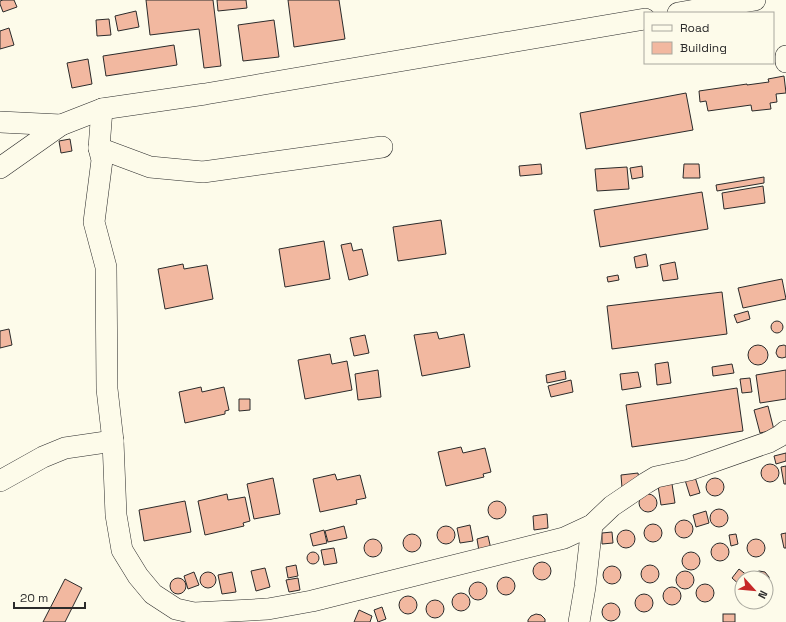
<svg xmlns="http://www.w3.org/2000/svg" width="786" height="622" font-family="'Space Grotesk',sans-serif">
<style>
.building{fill:#f2b8a0;stroke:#2b2b2b}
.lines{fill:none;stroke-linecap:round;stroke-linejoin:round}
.street-casing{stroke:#2b2b2b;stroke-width:22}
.street{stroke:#fdfbea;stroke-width:21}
</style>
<rect width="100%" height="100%" fill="#fdfbea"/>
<g class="building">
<path d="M3 0H14L17 7 3 12 0 4V1Z"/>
<path d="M146 0H213L221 66 204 68 199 29 150 35Z"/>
<path d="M217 0H246L247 8 218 11Z"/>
<path d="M288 0H339L345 39 294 47Z"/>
<path d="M136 11 139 27 118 31 115 16Z"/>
<path d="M109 19 111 35 97 36 96 20Z"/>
<path d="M274 20 279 57 243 61 238 25Z"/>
<path d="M9 28 14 45 0 49V31Z"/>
<path d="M174 45 177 65 106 76 103 56Z"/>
<path d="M88 59 92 84 72 88 67 63Z"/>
<path d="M784 76 786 93 776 94 777 102 770 103 771 109 752 111 751 105 708 111 706 101 700 102 699 91 747 84V85L769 82 768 79Z"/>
<path d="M686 93 693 130 586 149 580 113Z"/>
<path d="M70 139 72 151 61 153 59 141Z"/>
<path d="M541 164 542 174 520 176 519 166Z"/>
<path d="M684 164H699L700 178H683Z"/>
<path d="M642 166 643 177 632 179 630 168Z"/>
<path d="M627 167 629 189 597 191 595 169Z"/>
<path d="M764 177V183L717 191 716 185Z"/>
<path d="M763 186 765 203 724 209 722 193Z"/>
<path d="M702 192 708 229 600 247 594 210Z"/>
<path d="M441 220 446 254 398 261 393 227Z"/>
<path d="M324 241 330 279 285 287 279 249Z"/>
<path d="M351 243 353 251 362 249 368 275 349 280 341 245Z"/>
<path d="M646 254 648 266 636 268 634 257Z"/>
<path d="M675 262 678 279 663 281 660 265Z"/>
<path d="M183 264 184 269 207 265 213 299 165 309 158 269Z"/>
<path d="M618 275 619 280 608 282 607 277Z"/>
<path d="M782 279 786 299 743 308 738 288Z"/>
<path d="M722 292 727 334 612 349 607 306Z"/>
<path d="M748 311 750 319 737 323 734 315Z"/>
<circle cx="777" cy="327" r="6"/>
<path d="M9 329 12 345 0 348V331Z"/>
<path d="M437 332 439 339 464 334 470 367 422 376 414 335Z"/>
<path d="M365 335 369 353 354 356 350 338Z"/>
<path d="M784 345 786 346V357L782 358 778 357 776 353 777 349 779 346Z"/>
<circle cx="758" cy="355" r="10"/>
<path d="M330 354 332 364 347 361 352 390 305 399 298 360Z"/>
<path d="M668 362 671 383 657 385 655 364Z"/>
<path d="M732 364 734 373 713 376 712 367Z"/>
<path d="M378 370 381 397 358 400 355 374Z"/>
<path d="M786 370V399L760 403 756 375Z"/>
<path d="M565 371 566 379 547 383 546 375Z"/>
<path d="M638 372 641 387 622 390 620 374Z"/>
<path d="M750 378 752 392 742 393 740 379Z"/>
<path d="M571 380 573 392 551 397 548 386Z"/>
<path d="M201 387 202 392 224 387 229 410 225 411V414L185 423 179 392Z"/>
<path d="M737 388 743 431 632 447 626 405Z"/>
<path d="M239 399H250V410L239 411Z"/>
<path d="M768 406 774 430 760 433 754 410Z"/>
<path d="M461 447 463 453 485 448 491 472 483 474 484 477 446 486 438 452Z"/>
<path d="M786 453V461L776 464 774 456Z"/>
<circle cx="770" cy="473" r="9"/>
<path d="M786 466V484H784L781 467Z"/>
<path d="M638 473 640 485 622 488 621 475Z"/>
<path d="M335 474 337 480 360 475 366 498 356 500 357 504 320 512 313 479Z"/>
<path d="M695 477 700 493 690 496 685 480Z"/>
<path d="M273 478 280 514 254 519 247 484Z"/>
<circle cx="715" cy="487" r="9"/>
<path d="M672 484 675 503 661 505 658 486Z"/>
<path d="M227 494 228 500 245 497 250 521 243 523 244 526 205 535 198 501Z"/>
<circle cx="648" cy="503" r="9"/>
<path d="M185 501 191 532 144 541 139 510Z"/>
<circle cx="497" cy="510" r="9"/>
<circle cx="719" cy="518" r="9"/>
<path d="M706 511 709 523 696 527 693 515Z"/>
<path d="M547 514 548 528 534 530 533 516Z"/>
<circle cx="684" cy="529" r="9"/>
<circle cx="653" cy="533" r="9"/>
<path d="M470 525 473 541 460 543 457 528Z"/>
<path d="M344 526 347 538 328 542 325 531Z"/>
<circle cx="446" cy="535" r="9"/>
<path d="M324 530 327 543 313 546 310 534Z"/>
<circle cx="626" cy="539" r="9"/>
<path d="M612 532 613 543 602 544V533Z"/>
<path d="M786 533V548H784L781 534Z"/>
<path d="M736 534 738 544 731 546 729 535Z"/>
<circle cx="412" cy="543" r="9"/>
<path d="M488 536 491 549 479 551 477 539Z"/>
<circle cx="756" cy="548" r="9"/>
<circle cx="373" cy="548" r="9"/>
<circle cx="720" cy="552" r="9"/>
<path d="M334 548 337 563 324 565 321 550Z"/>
<circle cx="313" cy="558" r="6"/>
<circle cx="691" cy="561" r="9"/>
<circle cx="542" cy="571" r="9"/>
<path d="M296 565 298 576 288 578 286 567Z"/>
<circle cx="650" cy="574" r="9"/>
<circle cx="612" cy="575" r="9"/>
<path d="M265 568 270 587 256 591 251 571Z"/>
<path d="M739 569 748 576 747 578H742V584L741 586 732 578Z"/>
<path d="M759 571 765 572 769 577V583L766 587V578H752L755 573Z"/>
<circle cx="685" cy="580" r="9"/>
<path d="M194 572 199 585 188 589 184 576Z"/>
<path d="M232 572 236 592 222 594 218 575Z"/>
<circle cx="208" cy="580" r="8"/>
<circle cx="506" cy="586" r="9"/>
<path d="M298 578 300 590 289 592 286 580Z"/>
<circle cx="178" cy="586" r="8"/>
<path d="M65 579 82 588 65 622H43Z"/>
<circle cx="478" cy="591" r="9"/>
<circle cx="705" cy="593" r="9"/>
<circle cx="672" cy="596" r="9"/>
<circle cx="461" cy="602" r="9"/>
<circle cx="644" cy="603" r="9"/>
<circle cx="408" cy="605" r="9"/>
<circle cx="435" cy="609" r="9"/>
<circle cx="611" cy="612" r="9"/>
<path d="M382 607 386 619 378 622 374 610Z"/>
<path d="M359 610 372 616 370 622H354Z"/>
<path d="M536 614 541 615 545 619V622H528V620L531 616Z"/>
<rect x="723" y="614" width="12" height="8"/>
</g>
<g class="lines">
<g class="street-casing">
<g id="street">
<path d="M678 13 755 0"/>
<path d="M786 56V62"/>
<path d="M102 109 99 148 102 160 94 222 106 267 107 389 113 441 116 515 122 550 138 576 153 594 176 609 194 613 268 609 312 601 564 538 592 525 612 506 646 483 656 477 689 470 769 442 780 436 786 431"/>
<path d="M0 122 61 125"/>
<path d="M99 148 150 167 203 172 382 147"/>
<path d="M0 168 61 125 102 109 205 94 645 19"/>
<path d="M0 481 43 457 65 448 113 441"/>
<path d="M579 622 585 587 592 525"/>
</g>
</g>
<use href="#street" class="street"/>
</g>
<rect x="644" y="12" width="130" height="52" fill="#fdfbea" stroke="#a9a89e"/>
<rect x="652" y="25" width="20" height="6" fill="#fdfbea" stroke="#a9a89e"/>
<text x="680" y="32" font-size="12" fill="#2b2b2b">Road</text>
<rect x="652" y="42" width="20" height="12" fill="#f2b8a0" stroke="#a9a89e"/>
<text x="680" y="52" font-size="12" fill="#2b2b2b">Building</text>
<g transform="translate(754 590) rotate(117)"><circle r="19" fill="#fdfbea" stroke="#a9a89e"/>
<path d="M0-3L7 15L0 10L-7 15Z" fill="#c62828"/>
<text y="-6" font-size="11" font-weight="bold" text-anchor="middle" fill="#2b2b2b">N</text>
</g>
<path d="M14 602v6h71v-6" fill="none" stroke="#2b2b2b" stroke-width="2"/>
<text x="20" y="602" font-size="12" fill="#2b2b2b" stroke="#fdfbea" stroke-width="3" paint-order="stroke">20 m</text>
</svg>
